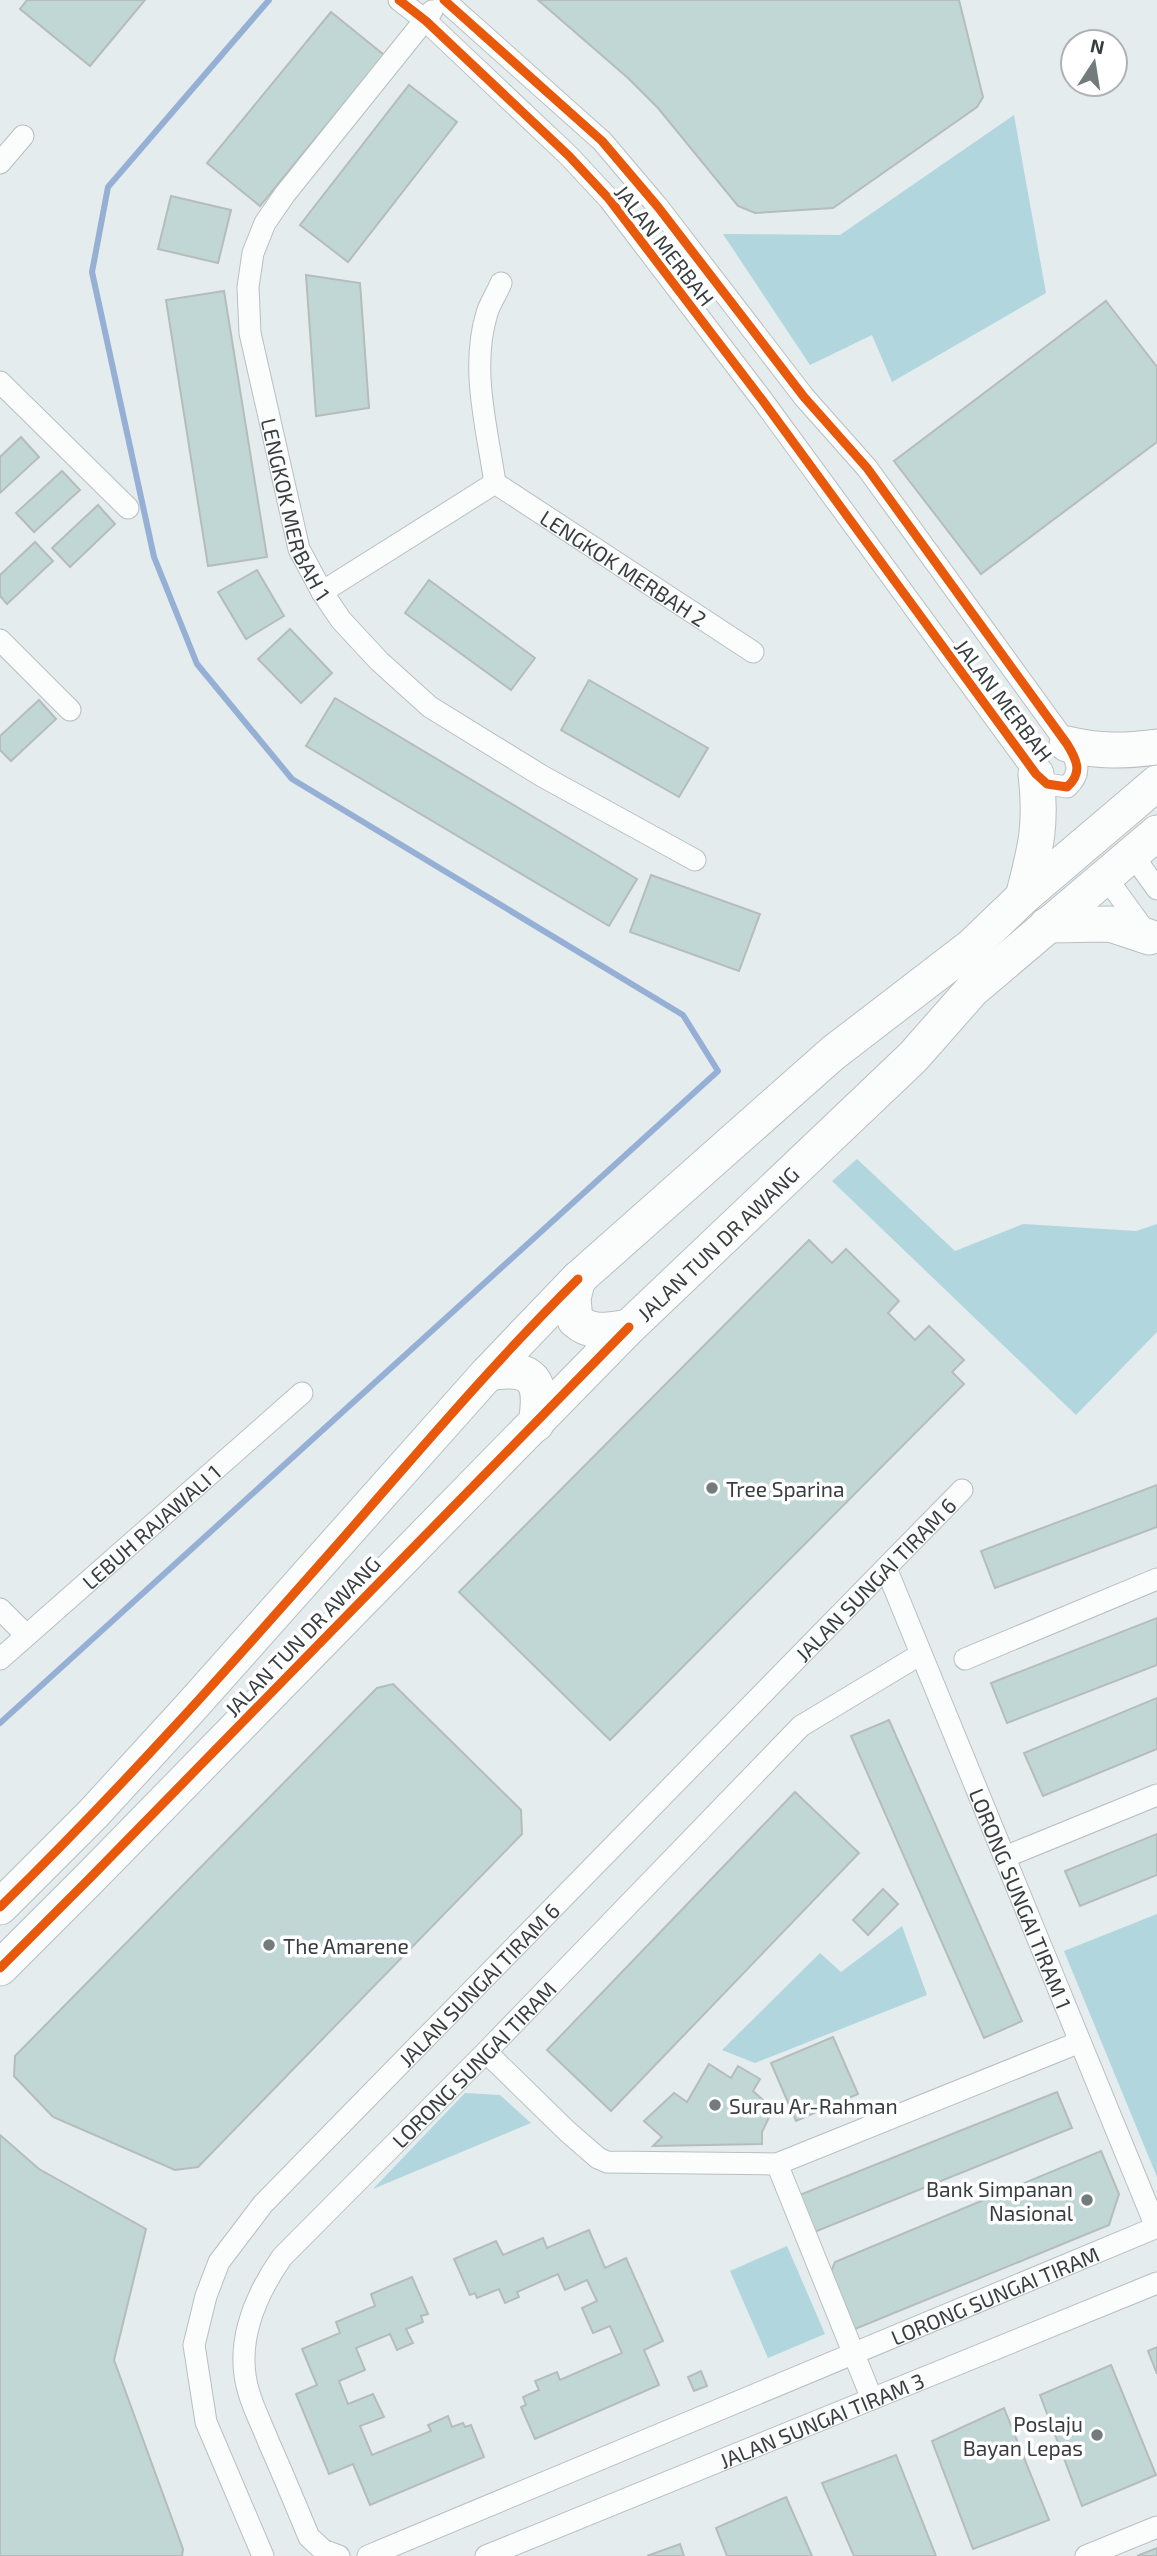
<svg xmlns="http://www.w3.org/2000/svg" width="1157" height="2556" font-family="'Exo 2',sans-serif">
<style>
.green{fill:#b1d6de}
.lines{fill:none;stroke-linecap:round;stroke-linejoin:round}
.stream{stroke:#96afd5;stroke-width:6}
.building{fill:#c1d7d6;stroke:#b5bcbc;stroke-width:2}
.minor-casing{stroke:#b9bfc1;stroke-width:23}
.primary-casing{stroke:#b9bfc1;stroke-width:37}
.minor{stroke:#fbfcfc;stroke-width:21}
.primary{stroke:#fbfcfc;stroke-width:35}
.cycleway-casing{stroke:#fff;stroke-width:13}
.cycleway{stroke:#e8590c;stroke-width:9}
.poi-dot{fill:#747b7c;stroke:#fff;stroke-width:2.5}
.labels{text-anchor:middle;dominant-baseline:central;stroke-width:7;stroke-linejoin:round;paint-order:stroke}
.street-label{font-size:21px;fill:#383e3f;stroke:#fff}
.poi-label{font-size:21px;fill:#383e3f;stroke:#fff;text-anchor:start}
</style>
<rect width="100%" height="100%" fill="#e4ecee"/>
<g class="green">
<path d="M1014 115 1046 293 892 382 872 335 810 365 723 234 840 235Z"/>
<path d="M857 1159 955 1251 1023 1224 1136 1231 1157 1224V1332L1076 1415 832 1181Z"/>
<path d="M1157 1914V2177L1064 1951Z"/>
<path d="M902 1926 927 1995 755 2063 722 2050 820 1953 841 1972Z"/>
<path d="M465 2093 500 2095 531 2123 373 2189Z"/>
<path d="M787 2246 825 2334 768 2358 730 2271Z"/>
</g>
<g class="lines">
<path class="stream" d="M0 1723 718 1071 683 1015 292 779 197 664 154 557 92 272 108 187 269 0"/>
</g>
<g class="building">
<path d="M27 0H145L90 66 20 9Z"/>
<path d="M538 0H959L983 97 977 107 833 208 755 213 738 206 658 108 628 78Z"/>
<path d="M331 12 384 55 260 206 207 163Z"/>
<path d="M409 85 457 122 348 262 300 225Z"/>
<path d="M171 196 231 210 218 263 158 249Z"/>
<path d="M306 275 360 283 369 408 316 416Z"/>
<path d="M224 291 267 557 208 566 166 300Z"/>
<path d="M1106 301 1157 367V442L981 574 894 461Z"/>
<path d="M21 437 39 457 0 493V457Z"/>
<path d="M62 471 80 490 34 532 16 513Z"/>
<path d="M98 505 115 524 70 567 52 548Z"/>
<path d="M35 542 53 561 7 604 0 596V575Z"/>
<path d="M257 570 284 616 246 639 218 592Z"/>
<path d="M429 580 535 658 511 690 405 613Z"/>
<path d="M290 629 332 673 301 703 258 659Z"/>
<path d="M589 680 708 748 679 797 561 730Z"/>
<path d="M335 698 637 879 609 926 306 746Z"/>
<path d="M39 700 56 719 11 761 0 750V736Z"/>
<path d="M651 875 760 914 739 971 630 932Z"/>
<path d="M809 1240 832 1263 846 1249 899 1301 888 1313 915 1340 929 1326 964 1360 952 1372 964 1384 610 1740 459 1592Z"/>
<path d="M1157 1485V1527L995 1588 981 1551Z"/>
<path d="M1157 1618V1665L1007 1723 991 1683Z"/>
<path d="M393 1684 521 1810 522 1834 198 2167 175 2170 53 2117 14 2076 15 2056 377 1688Z"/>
<path d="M1157 1698V1749L1043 1796 1024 1753Z"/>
<path d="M889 1720 1022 2021 984 2038 851 1736Z"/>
<path d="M795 1792 859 1853 611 2111 547 2050Z"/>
<path d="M1157 1834V1875L1080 1906 1065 1871Z"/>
<path d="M883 1889 898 1904 868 1935 853 1920Z"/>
<path d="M833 2037 858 2094 796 2121 771 2063Z"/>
<path d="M709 2064 731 2078 738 2066 760 2079 753 2091 773 2109 762 2132V2144L653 2146 662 2137 644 2121 674 2093 687 2102Z"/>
<path d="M1057 2092 1072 2128 812 2233 797 2196Z"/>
<path d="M0 2135 39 2169 146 2229 114 2360 183 2549 182 2556H0Z"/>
<path d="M1101 2151 1119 2194 1109 2225 855 2329 831 2272 835 2262Z"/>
<path d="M589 2230 605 2268 626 2258 663 2341 644 2350 659 2385 535 2439 521 2407 526 2405 523 2397 539 2390 535 2381 557 2372 560 2380 622 2353 610 2326 593 2333 582 2308 597 2301 587 2280 565 2290 558 2274 517 2292 519 2297 505 2303 499 2289 477 2298 475 2293 470 2295 454 2259 496 2241 503 2255 543 2238 547 2248Z"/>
<path d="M412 2277 428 2314 421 2316 423 2322 406 2329 413 2343 397 2350 390 2334 356 2348 365 2370 339 2381 348 2404 373 2394 384 2417 360 2426 372 2455 431 2431 428 2425 448 2416 452 2427 463 2423 465 2427 471 2425 484 2457 370 2505 353 2464 329 2474 296 2394 317 2385 302 2349 340 2333 336 2322 375 2306 371 2294Z"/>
<path d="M1157 2347V2374L1148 2351Z"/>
<path d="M1111 2365 1156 2475 1082 2506 1040 2395Z"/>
<path d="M701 2371 707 2386 694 2391 688 2377Z"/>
<path d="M1004 2408 1049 2520 973 2549 932 2441Z"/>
<path d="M896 2455 936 2556H854L822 2483Z"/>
<path d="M786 2497 812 2556H727L716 2528Z"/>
<path d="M680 2544 684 2556H647Z"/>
<path d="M1157 2548V2556H1137Z"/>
</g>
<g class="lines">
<g class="minor-casing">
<g id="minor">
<path d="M399 0 426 21 569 156 609 199 763 401 1036 774 1047 784 1067 787C1083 773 1077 760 1067 744L867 468 804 397 658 207 602 141 444 0"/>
<path id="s1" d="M432 11 285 194 265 223 253 253 248 287 250 333 299 549 322 592 341 620 379 661 430 707 542 776 695 860"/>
<path d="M0 163 23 136"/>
<path id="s2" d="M501 283C497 293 490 303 487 313 470 368 487 428 495 483L753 652"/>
<path d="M0 382 128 508"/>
<path d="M322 592 495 483"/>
<path d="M0 640 70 710"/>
<path d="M1132 854 1157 889"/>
<path d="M1105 876 1147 934"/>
<path id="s3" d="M886 1568 1156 2227"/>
<path d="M0 1609 26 1635"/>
<path id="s4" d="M0 1659 302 1393"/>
<path d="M965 1659 1157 1579"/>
<path d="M1005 1857 1157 1795"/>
<path d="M486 2052 568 2132 598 2158 607 2162 777 2164 1080 2042"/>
<path d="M777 2164 872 2399"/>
<path id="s5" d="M263 2556 206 2422 194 2345 206 2296 219 2262 263 2204 962 1490"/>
<path id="s6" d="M339 2556 323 2550 309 2537C296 2506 283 2474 269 2443 263 2427 254 2410 249 2393 234 2345 255 2296 282 2257L486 2052 801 1726 921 1654"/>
<path id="s7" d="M368 2556 1157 2227"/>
<path id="s8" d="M486 2556 1157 2283"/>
<path d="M1086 2556 1157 2527"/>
</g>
</g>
<g class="primary-casing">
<g id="primary">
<path d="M1067 744C1100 752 1124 751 1157 747"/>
<path d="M1023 897C1036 848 1042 824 1036 774"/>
<path d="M1047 925 1110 924 1149 937"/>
<path d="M578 1279 573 1298 575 1320C591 1335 609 1330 629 1327"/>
<path d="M488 1373C535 1365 543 1381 536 1424"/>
<path d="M0 1907 93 1814 190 1708 488 1373 578 1279 833 1053 971 947 1023 897 1157 783"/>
<path id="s9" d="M0 1968 90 1878 629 1327 913 1057 972 990 1157 833"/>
</g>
</g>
<use href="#minor" class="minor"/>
<use href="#primary" class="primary"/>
<g class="cycleway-casing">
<g id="cycleway">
<path d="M399 0 426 21 569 156 609 199 763 401 1036 774 1047 784 1067 787C1083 773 1077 760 1067 744L867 468 804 397 658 207 602 141 444 0"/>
<path d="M0 1907C120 1790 232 1664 343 1538 420 1450 495 1361 578 1279"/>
<path d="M0 1968 90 1878 629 1327"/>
</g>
</g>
<use href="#cycleway" class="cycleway"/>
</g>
<g class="poi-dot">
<circle cx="712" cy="1488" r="7"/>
<circle cx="269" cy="1945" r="7"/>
<circle cx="715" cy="2105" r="7"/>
<circle cx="1087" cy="2200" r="7"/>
<circle cx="1097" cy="2435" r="7"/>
</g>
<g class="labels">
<g class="street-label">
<text transform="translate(665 245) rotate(52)">JALAN MERBAH</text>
<text stroke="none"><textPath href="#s1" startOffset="565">LENGKOK MERBAH 1</textPath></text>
<text stroke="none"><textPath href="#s2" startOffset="359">LENGKOK MERBAH 2</textPath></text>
<text transform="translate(1004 700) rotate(53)">JALAN MERBAH</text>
<text stroke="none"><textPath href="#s9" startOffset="1020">JALAN TUN DR AWANG</textPath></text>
<text stroke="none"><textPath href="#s4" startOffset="201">LEBUH RAJAWALI 1</textPath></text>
<text stroke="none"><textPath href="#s5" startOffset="1258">JALAN SUNGAI TIRAM 6</textPath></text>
<text transform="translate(302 1636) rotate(-46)">JALAN TUN DR AWANG</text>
<text stroke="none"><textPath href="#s3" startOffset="357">LORONG SUNGAI TIRAM 1</textPath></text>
<text stroke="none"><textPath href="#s5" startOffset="691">JALAN SUNGAI TIRAM 6</textPath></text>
<text stroke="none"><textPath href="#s6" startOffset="609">LORONG SUNGAI TIRAM</textPath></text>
<text stroke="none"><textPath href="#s7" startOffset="679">LORONG SUNGAI TIRAM</textPath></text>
<text stroke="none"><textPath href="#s8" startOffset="362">JALAN SUNGAI TIRAM 3</textPath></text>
</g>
<g class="poi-label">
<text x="726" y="1488">Tree Sparina</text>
<text x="283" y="1945">The Amarene</text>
<text x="729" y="2105">Surau Ar-Rahman</text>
<text x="1073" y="2188" text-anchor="end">Bank Simpanan<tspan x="1073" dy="24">Nasional</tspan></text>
<text x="1083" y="2423" text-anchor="end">Poslaju<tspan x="1083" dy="24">Bayan Lepas</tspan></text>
</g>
</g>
<g transform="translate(1094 63) rotate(12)"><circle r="33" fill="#ffffff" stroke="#afb2b2" stroke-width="2"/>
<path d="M0-5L12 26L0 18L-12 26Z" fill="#747b7c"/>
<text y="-10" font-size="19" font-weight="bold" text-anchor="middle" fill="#383e3f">N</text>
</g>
</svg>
